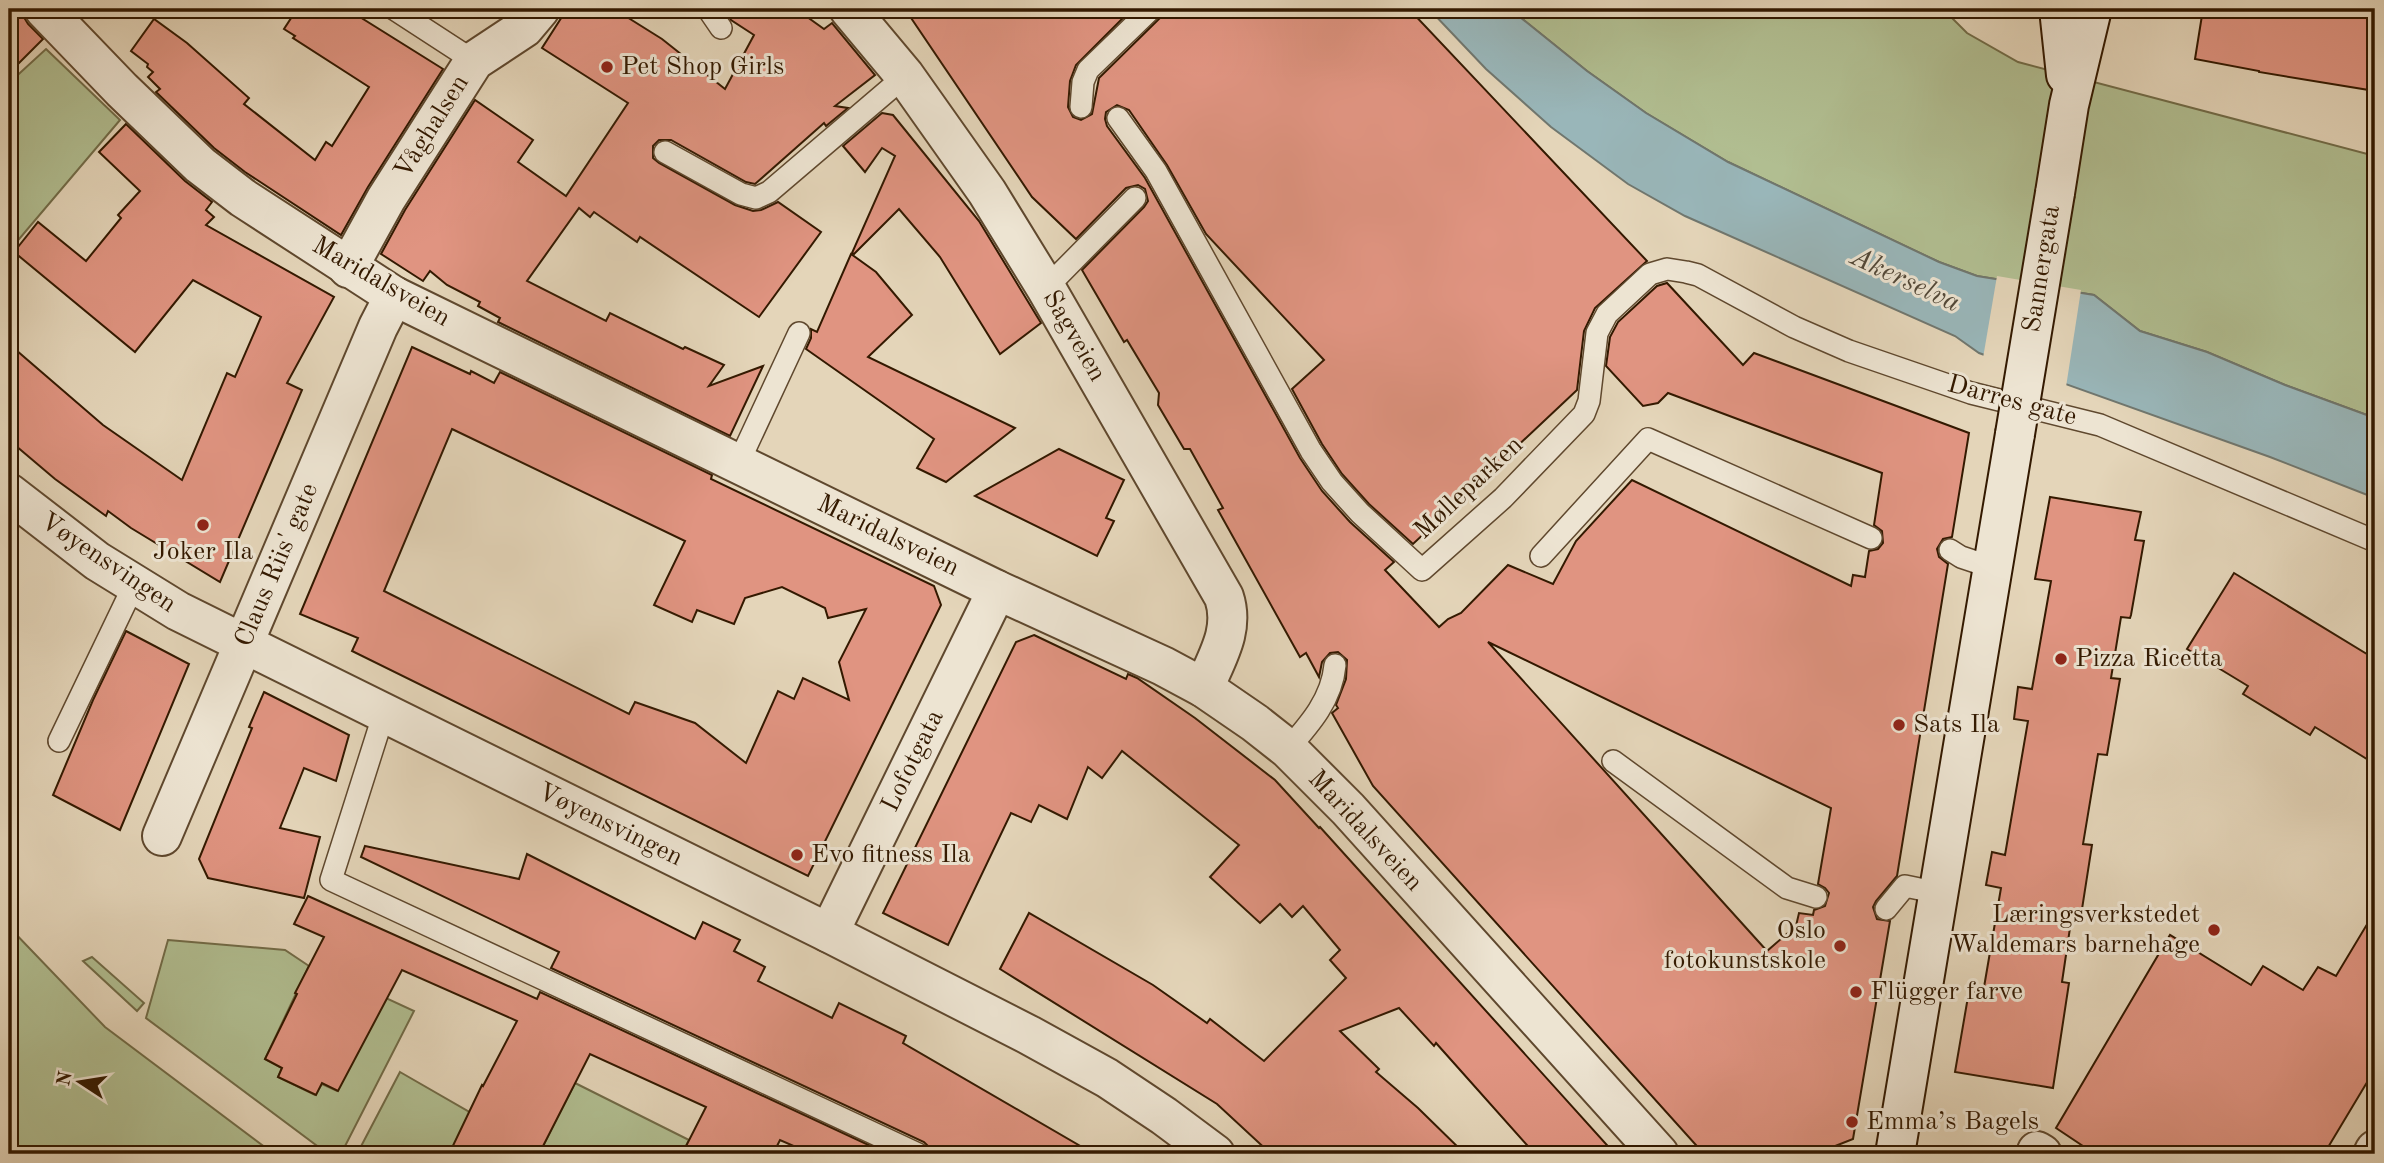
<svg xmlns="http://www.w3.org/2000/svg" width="2384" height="1163" font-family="'Old Standard TT',serif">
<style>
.green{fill:#b1be91;stroke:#726c48;stroke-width:2}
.water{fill:#99b6b9;stroke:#70776f;stroke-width:2}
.pier{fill:#e4d5b9}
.building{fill:#e09481;stroke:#331900;stroke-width:2;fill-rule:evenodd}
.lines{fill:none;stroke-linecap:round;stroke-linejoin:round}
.lane-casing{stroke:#5f482e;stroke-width:24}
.street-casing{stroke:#5f482e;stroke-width:42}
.secondary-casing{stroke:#331900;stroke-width:42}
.lane{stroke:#ede4d2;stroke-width:21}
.street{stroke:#ede4d2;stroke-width:38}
.secondary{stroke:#ede4d2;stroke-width:38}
.secondary-bridge-casing{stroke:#331900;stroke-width:42;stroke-linecap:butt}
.secondary-bridge{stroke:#ede4d2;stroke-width:38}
.poi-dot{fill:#8f2418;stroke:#ede4d2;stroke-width:2.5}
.labels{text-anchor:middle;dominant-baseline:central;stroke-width:6;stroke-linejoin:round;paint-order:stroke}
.poi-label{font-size:26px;fill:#331900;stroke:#ede4d2;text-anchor:start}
.street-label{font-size:26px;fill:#331900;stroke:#ede4d2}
.water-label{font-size:28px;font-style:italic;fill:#524838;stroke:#ede4d2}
</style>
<rect width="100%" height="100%" fill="#e4d5b9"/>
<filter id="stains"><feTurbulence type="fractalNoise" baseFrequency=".00286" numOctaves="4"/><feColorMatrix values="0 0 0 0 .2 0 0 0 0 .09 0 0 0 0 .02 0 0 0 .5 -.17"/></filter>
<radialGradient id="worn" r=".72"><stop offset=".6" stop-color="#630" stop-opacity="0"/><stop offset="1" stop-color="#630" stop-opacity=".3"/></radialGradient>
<g class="green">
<path d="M1510 9H1943L1967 33 2018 62 2375 156V418L2285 385 2207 352 2140 331 2094 295 1977 276 1939 262 1728 162 1646 113 1587 71Z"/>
<path d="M46 49 120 120 9 251V83Z"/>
<path d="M9 927 105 1027 274 1154H9Z"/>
<path d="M168 940 285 950 309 966 265 1059 282 1068 278 1077 315 1095 322 1084 337 1091 386 998 414 1011 341 1154H328L146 1018Z"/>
<path d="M92 957 144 1003 137 1011 83 961Z"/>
<path d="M400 1072 471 1113 449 1154H357Z"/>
<path d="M575 1083 689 1140 682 1154H539Z"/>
</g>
<path class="water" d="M1429 9H1510L1587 71 1646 113 1728 162 1939 262 1977 276 2094 295 2140 331 2207 352 2285 385 2375 418V498L2270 457 1979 353 1955 336 1685 216 1628 184 1551 127 1486 69Z"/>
<path class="pier" d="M1997 276 2081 290 2066 387 1983 358Z"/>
<g class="building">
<path d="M9 9H19L28 24 43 39 9 73Z"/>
<path d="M297 9H347L443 69 368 187 341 235 245 172 214 148 156 92 160 89 148 77 153 72 147 67 148 64 131 51 154 19 187 43 249 98 244 104 315 160 326 142 332 146 369 87 293 38 295 36 284 29Z"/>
<path d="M567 9H614L662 39 725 89 754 35 731 20 724 9H796L824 29 832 23 875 75 835 106 848 108 826 126 824 123 755 184 746 182 671 140H659L653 146V158L659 163 735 205 753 211 761 210 778 202 821 232 759 317 640 237 637 242 594 212 590 217 579 208 527 281 606 321 610 313 683 349 685 347 724 365 709 386 763 366 730 436 498 322 500 318 478 306 480 302 447 285 430 271 423 281 381 254 405 210 475 100 533 140 518 162 566 196 628 103 542 48Z"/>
<path d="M905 9H1132L1076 65 1070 81 1068 107 1073 117 1081 120 1092 114 1099 78 1160 18 1164 9H1409L1647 261 1595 308 1584 331 1577 390 1413 544 1369 504 1342 474 1322 444 1292 389 1324 360 1206 234 1167 165 1129 110 1117 105 1106 112 1105 119 1107 126 1145 178 1300 458 1322 491 1350 522 1394 562 1385 570 1439 627 1448 619 1461 613 1508 565 1553 584 1576 541 1632 480 1851 586 1853 575 1865 577 1869 551 1878 549 1883 543 1882 531 1874 525 1882 473 1668 393 1658 403 1643 406 1606 366 1610 337 1618 322 1657 286 1667 283 1743 365 1754 353 1969 433 1952 537 1943 539 1937 549 1939 557 1948 564 1897 876 1876 901 1873 907 1877 919 1890 921 1853 1139 1815 1154H1704L1373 786 1332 713 1338 708 1336 705 1346 679 1347 660 1338 652 1330 653 1322 662 1319 677 1306 653 1300 657 1218 510 1223 508 1190 449H1184L1158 405 1159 393 1127 340 1124 342 1082 270 1144 207 1148 201 1145 189 1138 185 1126 188 1076 239 1032 197ZM1488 642 1831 808 1818 884 1825 888 1829 893 1825 906 1814 910 1813 915 1799 913 1796 926 1767 951Z"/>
<path d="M2203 9H2375V91L2259 72V71L2195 59Z"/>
<path d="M882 113 893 115 979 221 1041 323 1000 354 940 257 899 209 854 254 852 253 895 156 882 148 865 172 843 146Z"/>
<path d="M126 124 185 181 212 202 206 210 214 217 206 225 334 297 287 383 302 390 220 582 131 528 108 511 106 516 55 479 9 440V344L103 425 182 480 227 373 235 377 261 317 193 280 135 352 14 252 38 222 86 261 121 218 118 215 140 191 99 152Z"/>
<path d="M851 254 876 272 912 315 868 357 1015 428 946 482 917 468 934 439 806 349 811 338V329L817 332Z"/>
<path d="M412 347 470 374 471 371 494 383 500 372 712 475 711 479 934 586 941 605 808 876 352 651 358 638 300 614ZM452 429 685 541 654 605 692 622 697 610 734 624 745 598 782 587 825 608 828 618 866 609 839 662 849 700 803 678 794 699 778 691 746 763 695 723 635 702 629 714 384 591Z"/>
<path d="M1059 449 1124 480 1106 518 1114 521 1097 556 975 496Z"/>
<path d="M2050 497 2141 512 2135 540 2144 541 2131 615 2130 618 2121 617 2111 678 2120 679 2107 755 2098 754 2083 844 2092 845 2080 922 2071 921 2062 982 2069 983 2053 1088 1955 1072 1969 991 1983 993 2001 888 1986 885 1992 852 2005 855 2028 721 2014 719 2018 687 2032 689 2051 581 2035 579Z"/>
<path d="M2234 573 2375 659V764L2315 727 2310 735 2243 694 2248 686 2187 649Z"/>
<path d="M126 631 189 664 120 830 53 795 93 700Z"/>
<path d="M1034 635 1126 679 1128 674 1137 678 1195 718 1275 780 1319 828 1320 827 1615 1154H1535L1436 1043 1434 1046 1399 1008 1340 1031 1379 1069 1376 1072 1418 1108 1465 1154H1271L1217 1104 1000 969 1029 913 1153 985 1207 1023 1210 1019 1264 1061 1346 978 1330 960 1340 950 1303 906 1292 917 1280 904 1260 923 1210 877 1239 845 1122 751 1102 778 1088 767 1067 819 1039 805 1031 822 1011 813 948 945 883 913 1016 642Z"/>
<path d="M264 692 349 735 336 781 304 768 280 828 320 837 304 898 208 878 199 859 252 728 249 727Z"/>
<path d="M365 846 519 879 527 854 695 939 703 922 740 940 734 951 765 967 758 981 832 1018 839 1003 906 1036 903 1043 1094 1154H931L929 1147 924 1142 551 968 559 952 361 857Z"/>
<path d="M308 896 537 999 540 992 888 1154H812L780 1140 773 1154H682L706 1107 590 1054 539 1154H449L482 1085 483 1086 517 1021 402 970 338 1091 322 1083 316 1095 278 1077 282 1068 265 1059 297 994 295 993 324 937 294 924Z"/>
<path d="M2375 911V1069L2324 1154H2095L2056 1128 2170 935 2251 985 2263 966 2303 990 2318 967 2336 976Z"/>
</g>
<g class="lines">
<g class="lane-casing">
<g id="lane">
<path d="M394 9 474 61"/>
<path d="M708 9 721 28"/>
<path d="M1081 107 1083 82 1088 70 1151 9"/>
<path d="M1118 118 1156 171 1311 451 1332 482 1360 513 1422 570 1503 498 1584 414 1589 401 1597 333 1607 314 1650 274 1667 269 1686 272 1698 275 1794 327 1849 351 1971 393 2100 425 2375 541"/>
<path d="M665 152 741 194 756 198 769 192 905 76"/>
<path d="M1046 288 1135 198"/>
<path d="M738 464 799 333"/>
<path d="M1950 550 1961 557 1994 568"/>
<path d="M1541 556 1648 439 1871 538"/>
<path d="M384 713 331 880 918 1154"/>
<path d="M59 741 134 585"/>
<path d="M1288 749C1310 724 1332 699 1335 665"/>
<path d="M1613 761 1787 888 1816 897"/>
<path d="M1886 909 1905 886 1939 893"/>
</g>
</g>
<g class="street-casing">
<g id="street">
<path d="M44 9 122 90 200 165 243 198 394 296 997 590 1163 666 1204 688 1255 723 1288 749 1348 809 1659 1154"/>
<path d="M849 9 905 76 987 192 1046 288 1224 597C1235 630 1217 657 1204 688"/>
<path d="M348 268 386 199 474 61 524 28 540 9"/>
<path d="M9 493 97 561 178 611 829 933 1029 1035 1107 1078 1164 1116 1215 1154"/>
<path d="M162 836 378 327 394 296"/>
<path d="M829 933 997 590"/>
<path d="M2037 1151 2042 1154"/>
<path d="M2373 1154 2375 1150"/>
</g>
</g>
<g class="secondary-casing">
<g id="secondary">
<path d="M2059 9 2066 75"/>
<path d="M2055 193 2069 105 2092 9"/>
<path d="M1895 1154 2015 434"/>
</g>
</g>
<use href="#lane" class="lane"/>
<use href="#street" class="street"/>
<use href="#secondary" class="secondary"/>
<g class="secondary-bridge-casing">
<path id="secondary-bridge" d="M2015 434 2055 193"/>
</g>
<use href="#secondary-bridge" class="secondary-bridge"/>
</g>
<g class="poi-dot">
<circle cx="607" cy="67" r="7"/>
<circle cx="203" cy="525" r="7"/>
<circle cx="2061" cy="659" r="7"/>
<circle cx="1899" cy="725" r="7"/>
<circle cx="797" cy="855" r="7"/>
<circle cx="2214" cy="930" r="7"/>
<circle cx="1840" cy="946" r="7"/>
<circle cx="1856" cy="992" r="7"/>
<circle cx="1852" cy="1122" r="7"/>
</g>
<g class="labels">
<g class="poi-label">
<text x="621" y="67">Pet Shop Girls</text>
<text x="203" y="552" text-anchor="middle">Joker Ila</text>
<text x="2075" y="659">Pizza Ricetta</text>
<text x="1913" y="725">Sats Ila</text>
<text x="811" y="855">Evo fitness Ila</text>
<text x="2200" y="915" text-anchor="end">Læringsverkstedet<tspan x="2200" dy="30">Waldemars barnehage</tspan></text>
<text x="1826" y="931" text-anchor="end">Oslo<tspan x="1826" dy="30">fotokunstskole</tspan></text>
<text x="1870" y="992">Flügger farve</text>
<text x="1866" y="1122">Emma’s Bagels</text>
</g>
<g class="street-label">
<text transform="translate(432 127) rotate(-58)">Våghalsen</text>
<text transform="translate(2042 269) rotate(-81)">Sannergata</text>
<text transform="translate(381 282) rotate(30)">Maridalsveien</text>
<text transform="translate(1074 336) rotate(60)">Sagveien</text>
<text transform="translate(2012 401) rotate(15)">Darres gate</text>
<text transform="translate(1469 488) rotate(-43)">Mølleparken</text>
<text transform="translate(888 536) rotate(26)">Maridalsveien</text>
<text transform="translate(108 563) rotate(34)">Vøyensvingen</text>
<text transform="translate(277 565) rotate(-67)">Claus Riis' gate</text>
<text transform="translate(913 761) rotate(-64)">Lofotgata</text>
<text transform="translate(610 825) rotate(26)">Vøyensvingen</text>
<text transform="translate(1365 831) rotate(47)">Maridalsveien</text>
</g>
<g class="water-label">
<text transform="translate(1905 281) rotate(25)">Akerselva</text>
</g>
</g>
<rect width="2384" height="1163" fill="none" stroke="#e4d5b9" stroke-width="35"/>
<rect x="10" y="10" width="2363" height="1142" fill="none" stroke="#331900" stroke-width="3.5"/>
<rect x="18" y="18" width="2349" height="1128" fill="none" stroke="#331900" stroke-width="2"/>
<g transform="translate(80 1082) rotate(282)" stroke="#ede4d2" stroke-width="5" paint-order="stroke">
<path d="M0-5L12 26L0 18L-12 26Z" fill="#331900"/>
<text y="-10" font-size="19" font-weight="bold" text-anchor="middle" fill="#331900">N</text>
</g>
<rect width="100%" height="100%" filter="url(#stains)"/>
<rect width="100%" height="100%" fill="url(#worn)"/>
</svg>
